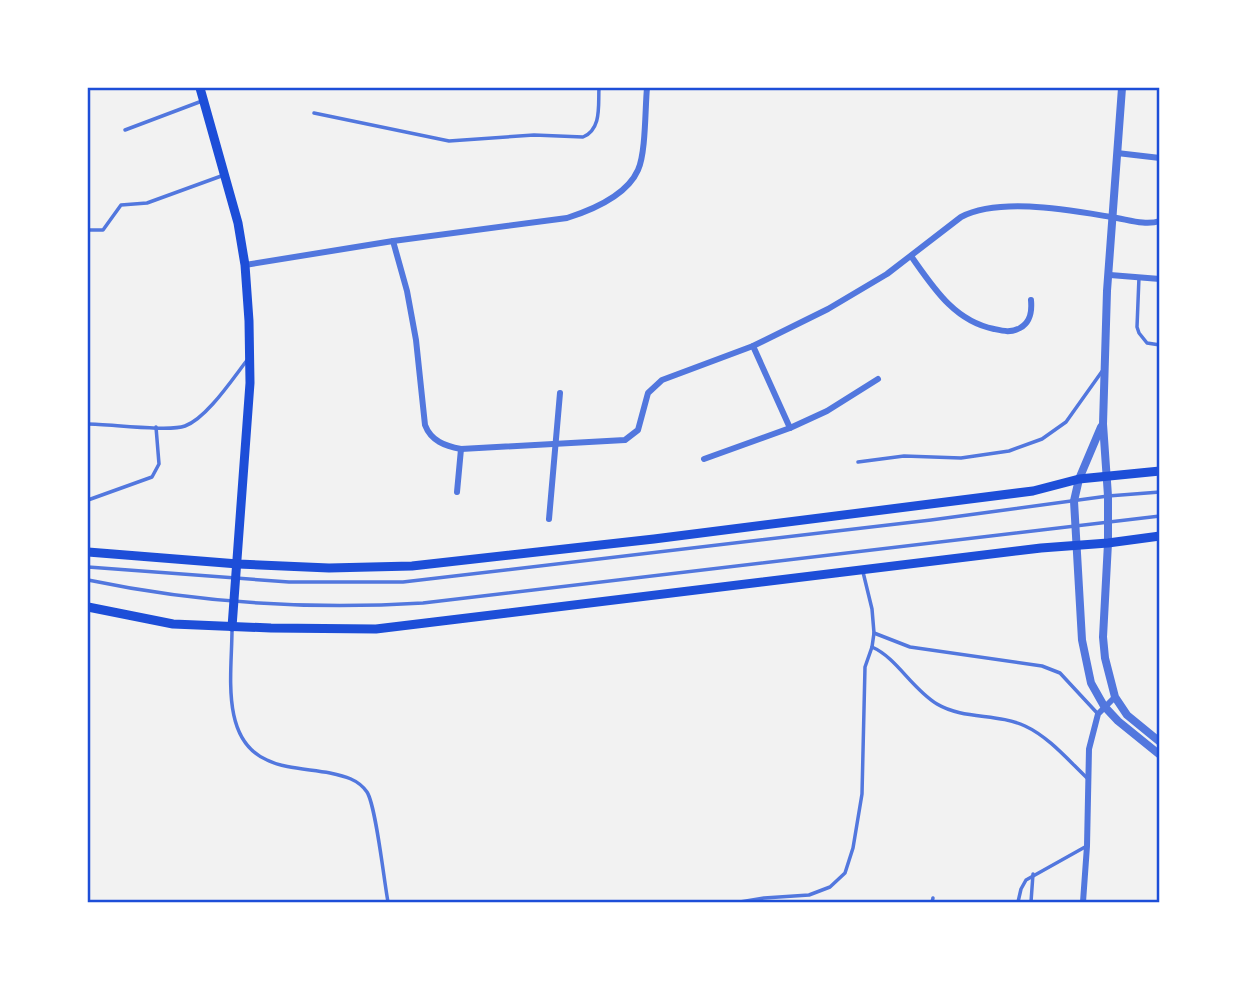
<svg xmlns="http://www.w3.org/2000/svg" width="1247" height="990" font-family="'DejaVu Sans',sans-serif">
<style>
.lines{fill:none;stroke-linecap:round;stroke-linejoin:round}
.service{stroke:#5277de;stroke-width:3.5}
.minor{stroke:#5277de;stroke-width:6}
.tertiary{stroke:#5277de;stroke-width:8}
.secondary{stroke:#1d4ed8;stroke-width:9}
.neatline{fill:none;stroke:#1d4ed8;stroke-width:2.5}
</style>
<rect width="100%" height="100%" fill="#f2f2f2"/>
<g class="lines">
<g class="service">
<path d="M314 113 449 141 534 135 583 137C602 129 598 105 599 88"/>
<path d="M125 130 202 101"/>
<path d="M88 230H103L121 205 147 203 224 175"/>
<path d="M1139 277 1137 327 1139 333 1147 343 1160 345"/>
<path d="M88 424C109 424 169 432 185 426 207 418 233 378 248 359"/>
<path d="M858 462 904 456 961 458 1009 451 1042 439 1066 422 1103 370"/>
<path d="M88 500 152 477 159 464 156 427"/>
<path d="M88 567 289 582H403L931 520 1108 496 1160 492"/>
<path d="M863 572 872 609 874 633 910 647 1042 666 1060 673 1098 714"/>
<path d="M88 580C198 603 310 610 423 603L1160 516"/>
<path d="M232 630C232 672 220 740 267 760 285 769 310 769 330 773 344 776 358 779 367 792 376 806 384 881 388 902"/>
<path d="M872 647C897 658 911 688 937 704 964 720 997 713 1025 726 1049 737 1069 761 1087 778"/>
<path d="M740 902 764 898 809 895 830 887 845 873 853 848 862 794 865 667 872 647 874 633"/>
<path d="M932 902 933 898"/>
<path d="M1018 902 1021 889 1026 880 1085 847"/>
<path d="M1031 902 1033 874"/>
</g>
<g class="minor">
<path d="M1117 153 1160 158"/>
<path d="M393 241 407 291 416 340 425 425C431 441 445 446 461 449L625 440 638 430 648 393 662 380 753 346 828 309 887 274 961 217C1000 197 1068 210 1111 217 1127 219 1144 226 1160 221"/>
<path d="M911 256C933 287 954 321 994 329 1003 331 1011 333 1020 328 1031 322 1032 311 1031 300"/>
<path d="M245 265 393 241 567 218C592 210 627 195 638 170 646 153 645 107 647 88"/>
<path d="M1110 275 1160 279"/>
<path d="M753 346 790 428"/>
<path d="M704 459 790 428 827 411 878 379"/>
<path d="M457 492 461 449"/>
<path d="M549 519 560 393"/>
<path d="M1083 902 1087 846 1089 749 1098 714 1115 697"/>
</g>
<g class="tertiary">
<path d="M1122 88 1107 291 1103 424 1108 496V543L1103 637 1105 658 1115 697 1127 715 1160 742"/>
<path d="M1101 427 1079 479 1074 501 1082 640 1091 683 1104 706 1118 721 1160 755"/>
</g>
<g class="secondary">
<path d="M200 88 238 223 245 265 249 321 250 383 232 627"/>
<path d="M88 552 238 564 329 568 412 566 654 539 1033 491 1079 479 1160 471"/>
<path d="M88 607 173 624 271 628 376 629 1041 548 1108 543 1160 536"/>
</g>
</g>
<rect width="1247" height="990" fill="none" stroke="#ffffff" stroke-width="178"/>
<rect x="89" y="89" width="1069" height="812" class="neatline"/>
</svg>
